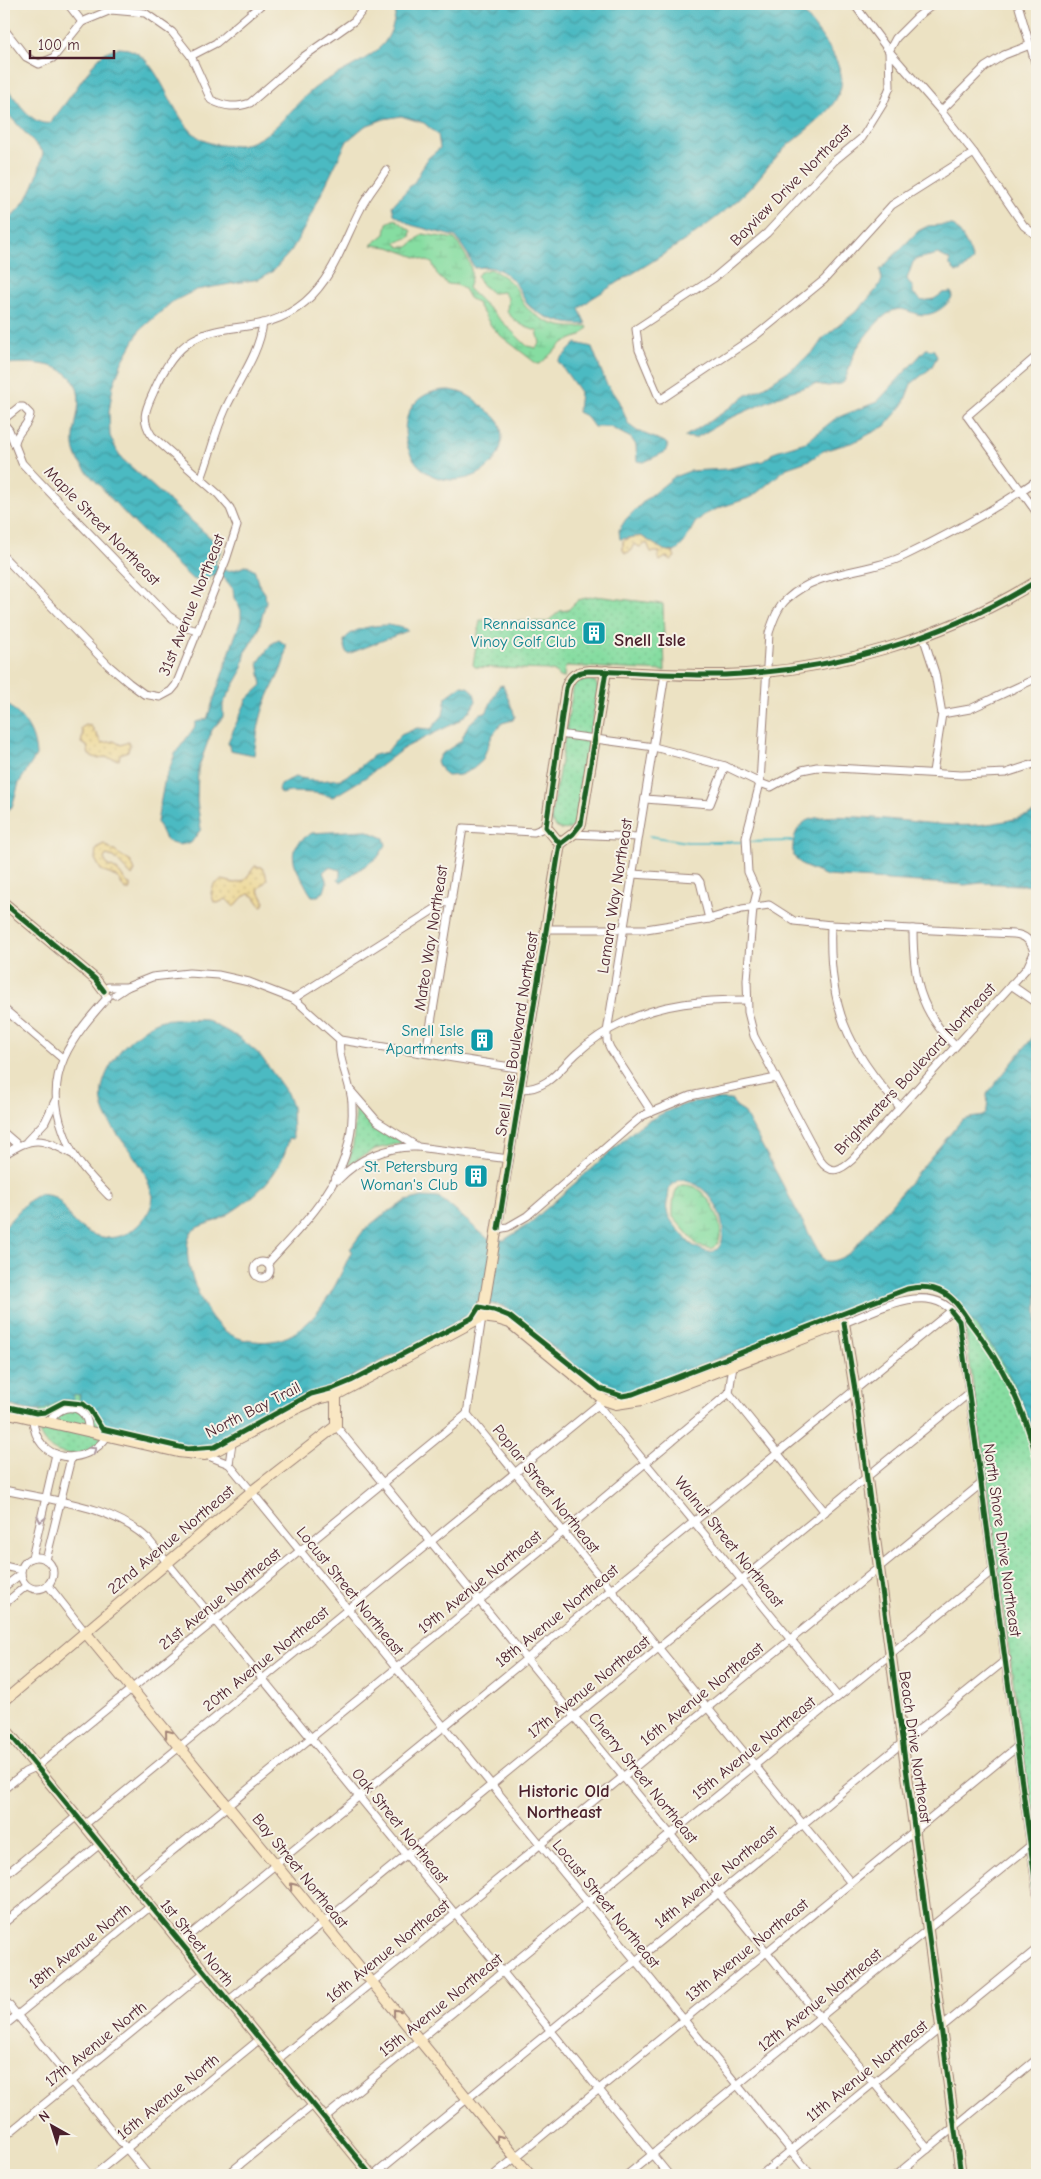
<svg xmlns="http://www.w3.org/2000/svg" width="1041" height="2179" font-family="'Comic Neue',sans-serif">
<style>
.wetland{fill:url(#wetland-marsh);stroke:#687e66}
.sand{fill:url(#sand-dots);stroke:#9c7c64}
.park{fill:url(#park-dots);stroke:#687e66}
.water{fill:url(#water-waves);stroke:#4a6c76;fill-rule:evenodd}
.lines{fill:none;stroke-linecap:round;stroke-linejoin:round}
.stream{stroke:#4bbac2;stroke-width:2}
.street-casing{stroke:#9b8077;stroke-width:9}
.secondary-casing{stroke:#9b8077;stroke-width:12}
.street{stroke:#fff;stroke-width:7}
.secondary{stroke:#f9e7c3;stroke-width:10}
.cycleway-casing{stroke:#f7f3e8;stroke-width:8}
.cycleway{stroke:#1b5e20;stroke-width:5}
.oneway{stroke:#ae9aa0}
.oneway2{stroke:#a28377}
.labels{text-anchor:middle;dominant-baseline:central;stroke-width:4;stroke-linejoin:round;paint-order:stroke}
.street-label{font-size:16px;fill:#4a1f2b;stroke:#f7f3e8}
.culture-label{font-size:16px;fill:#0d838f;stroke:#f7f3e8;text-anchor:end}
.neighbourhood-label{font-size:18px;font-weight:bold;fill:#4a1f2b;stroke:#f7f3e8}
</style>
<defs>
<pattern id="wetland-marsh" width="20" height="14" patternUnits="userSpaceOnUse" patternTransform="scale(1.25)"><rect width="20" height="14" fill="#86dda1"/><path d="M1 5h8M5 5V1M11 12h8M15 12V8" fill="none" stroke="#75bd8b"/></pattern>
<pattern id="sand-dots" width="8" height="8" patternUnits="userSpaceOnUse" patternTransform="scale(1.25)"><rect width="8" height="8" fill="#eeda9e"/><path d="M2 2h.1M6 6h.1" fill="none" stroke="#cebb88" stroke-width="1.8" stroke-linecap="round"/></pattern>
<pattern id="park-dots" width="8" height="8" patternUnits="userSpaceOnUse" patternTransform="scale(1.25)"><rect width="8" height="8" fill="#86dda1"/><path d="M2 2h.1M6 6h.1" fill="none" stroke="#75bd8b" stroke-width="1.8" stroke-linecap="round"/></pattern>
<pattern id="water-waves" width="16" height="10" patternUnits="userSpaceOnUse" patternTransform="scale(1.25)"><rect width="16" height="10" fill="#4bbac2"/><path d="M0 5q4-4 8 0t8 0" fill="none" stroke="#40979e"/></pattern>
</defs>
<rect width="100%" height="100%" fill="#f7f3e8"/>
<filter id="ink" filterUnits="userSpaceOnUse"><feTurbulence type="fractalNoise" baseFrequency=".02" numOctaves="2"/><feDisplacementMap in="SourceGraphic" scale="10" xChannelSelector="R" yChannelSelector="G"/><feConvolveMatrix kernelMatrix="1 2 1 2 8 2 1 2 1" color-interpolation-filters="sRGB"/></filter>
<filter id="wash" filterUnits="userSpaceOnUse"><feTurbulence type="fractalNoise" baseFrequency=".0096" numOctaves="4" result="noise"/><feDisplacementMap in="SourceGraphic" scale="20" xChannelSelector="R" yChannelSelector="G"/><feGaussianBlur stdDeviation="1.12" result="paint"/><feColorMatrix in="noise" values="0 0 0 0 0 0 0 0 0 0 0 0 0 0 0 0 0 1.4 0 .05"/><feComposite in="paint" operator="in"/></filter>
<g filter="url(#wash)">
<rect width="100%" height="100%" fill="#ece2c3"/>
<g class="wetland">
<path d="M395 219 411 231 410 237 395 243 400 247H408L423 234 455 239C466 256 477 268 468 288L527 346 536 348 540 343 537 331C524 327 516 323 507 312L508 298 503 292 492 293 480 283 477 276 480 272 490 269C501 274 510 280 517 290 520 296 522 303 526 307 544 324 564 330 587 326L588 328 580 336 564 342 540 364H537L501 336 492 327 476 302 469 298 464 289 457 285 447 284 438 276 432 263 389 247 371 245 385 234 387 223Z"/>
<path d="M681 1185C685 1185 690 1185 693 1186 711 1193 733 1237 712 1249L698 1246 673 1217C673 1205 672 1193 681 1185Z"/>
</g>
<g class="sand">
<path d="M641 536 664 550 673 552 675 557 671 560 666 557 660 561 658 557 660 552H651L647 543 640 547 634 544 630 552 625 553 623 550V541L633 537Z"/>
<path d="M86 725 91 726 102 743 114 741 121 745 128 742 130 745 128 751 120 754 119 760 104 757 99 759 89 755 87 746 81 743 83 735 81 728Z"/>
<path d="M104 844 131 862 135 871 132 876 114 857 106 855 104 859 108 866C121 869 121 878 130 885V890H125L118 878 101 870 95 859 96 848Z"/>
<path d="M255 866 261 867 265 871 267 880 258 890 265 902 264 905 261 906 254 896 249 894 243 897 234 907 226 899 218 903 214 902 211 893 214 885 222 880 235 883 244 881Z"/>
</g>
<g class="park">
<path d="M595 596 663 604 665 671 568 666 565 668 564 678 559 677 555 672 547 670 475 667 473 665 480 620 547 622 560 611 568 610 578 600Z"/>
<path d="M584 676 595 681 598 688 576 823 570 829C561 831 553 828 551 819L574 683Z"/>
<path d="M356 1108 381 1129 403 1143 375 1149 348 1165 353 1145Z"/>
<path d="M969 1316C1001 1354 1022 1396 1037 1444V1856L964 1320Z"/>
<path d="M74 1394 81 1395C85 1403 92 1406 97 1414 100 1419 100 1424 105 1427 105 1430 104 1436 102 1439 83 1468 27 1454 40 1411L56 1401 66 1400Z"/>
</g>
<g class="water">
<path d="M397 4H798C811 26 846 59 841 86 837 112 799 133 781 152 767 166 756 184 741 197 696 238 642 267 591 299L579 309 586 324C568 326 542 318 529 306 524 301 522 294 519 289 506 270 496 265 474 268L468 255 456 237 411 225 394 214 392 206 415 181 428 158 440 148 438 135 424 123 401 116 384 119 365 126 347 141 305 227 291 251 273 271 259 279 196 290 172 302 140 330 122 362 113 386 109 412 110 436 120 457 222 548 215 563C224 576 236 569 248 565L255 571 258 583 265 593 266 602 258 631 246 651 241 673 223 704V717L212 730 198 769 197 801 201 829 191 843 178 845 171 843 164 837 157 822 164 783 175 754 194 728 196 722 207 719 241 619V610L234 598 233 589 224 578 211 575 206 582 192 579C161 549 129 520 101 487 93 478 82 468 77 457 66 432 88 405 74 382 61 360 26 363 4 364V223C28 203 37 183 43 152L4 110V85C16 97 31 127 50 123 62 108 73 93 84 77 90 70 95 60 103 54 106 51 115 48 120 48 161 48 168 122 203 140 216 147 238 147 252 142 277 132 291 108 311 91 331 74 370 61 384 43 393 31 395 18 397 4Z"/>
<path d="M941 225H953C962 234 970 249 973 261L960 272H956L950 266V260L938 254 917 259 913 262 907 279 913 288V293L922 301 934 299 943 293 951 292 953 296C945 309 929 319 914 313 907 311 903 308 895 310 882 314 861 340 855 352 850 362 849 372 844 382L841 384 828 386 815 384 789 392 726 420 701 435 695 438 684 437 721 414 747 395 761 389 797 365 815 350 823 338 858 310 877 289 882 280 880 270 918 231 928 226Z"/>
<path d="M576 343 592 347 606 383 618 400 629 425 637 431 665 442 668 445 665 452 644 462 637 461 636 445 631 438 610 427H594L586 416 578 412 580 392 558 361Z"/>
<path d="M926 349 934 350 937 357 931 368 911 384 903 405 885 426 854 442 823 451 810 460 787 468 752 497 719 508 704 515 695 523 684 543 675 552 664 550 641 536 620 539 619 530 626 519 644 501 674 477 690 471 727 469 763 461 776 451 806 442 836 418 877 402Z"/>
<path d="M449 390C465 392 474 398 485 409 490 413 496 416 499 422 511 454 484 480 453 480 395 480 385 389 449 390Z"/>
<path d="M389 625 407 629V631L348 654 345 650 344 641C350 628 376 625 389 625Z"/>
<path d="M279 640 286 645C286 667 275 680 267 699 259 717 257 736 254 755L230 750 228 742 247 699 262 685 258 663 271 644Z"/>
<path d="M503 685 515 716 513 720 502 723 492 736 482 761 473 769 460 775 447 776 443 773 437 762 440 755 461 741 468 725 481 713H486L499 686Z"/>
<path d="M461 686C472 686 474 691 476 701L470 711 459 721 404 748 366 777 333 797 316 793 290 792 281 794 278 790 281 784 295 777 318 781 341 779 355 771 374 755 387 752 397 739 401 735 417 728 431 729 443 715 446 697Z"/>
<path d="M4 701C23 717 35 731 36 756L19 783 12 807 7 811 4 810Z"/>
<path d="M1037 812V886L981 883 965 885 827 876 803 866 793 855C792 843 794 829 806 821 826 809 922 824 951 825 979 827 1010 822 1037 812Z"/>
<path d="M365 830 384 838 386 845 378 857 341 882 338 880 340 876V870L329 867 323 872 327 882 324 892 318 896H312C308 891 305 884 302 879 290 858 288 846 312 833Z"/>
<path d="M178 1019 206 1020 240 1038 260 1055 287 1093 292 1107 293 1139 289 1138C281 1177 252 1200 220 1219 211 1224 192 1225 189 1237 185 1251 189 1269 194 1282 205 1312 220 1339 254 1341 269 1343 285 1340 297 1331 325 1312 338 1280 352 1250L350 1249 364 1230 381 1216 406 1201 422 1197 438 1198 444 1201 487 1238 504 1240 529 1224 638 1127C659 1114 685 1101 709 1100 717 1099 724 1100 732 1100L736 1107 744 1112 823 1260C831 1264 845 1257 852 1251L961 1121C979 1112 990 1126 987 1094L1037 1032V1444C1022 1394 999 1350 964 1312 961 1308 961 1304 956 1300 945 1291 932 1286 918 1283L630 1392 617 1393 602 1387 515 1317C506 1303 495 1304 479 1304L464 1318 338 1384 302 1396 211 1446 190 1447 108 1428 102 1425 90 1406 79 1402 80 1395 74 1394 73 1400C54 1398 53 1409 39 1411 29 1412 14 1406 4 1404V1227L28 1201 39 1194C45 1195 53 1195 57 1199 65 1206 66 1213 73 1220 89 1239 118 1245 137 1226 145 1219 153 1207 153 1196 149 1187 147 1177 142 1168 113 1123 80 1106 120 1051 127 1042 148 1024 159 1021 165 1019 172 1019 178 1019ZM678 1180C725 1181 737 1260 705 1251 697 1248 692 1246 686 1239 680 1230 670 1223 667 1211 665 1204 670 1198 668 1189Z"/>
</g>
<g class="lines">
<g class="stream">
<path d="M649 836 687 842H743"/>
<path d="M748 842 792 841"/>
</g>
</g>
</g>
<g filter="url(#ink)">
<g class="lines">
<g class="street-casing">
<g id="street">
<path d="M68 4 82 22"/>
<path d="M854 4 889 51 941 111 974 153 1024 226 1037 236"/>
<path d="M934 4 917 17 896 38 889 51 890 87 883 104 862 138 834 161 767 233 714 278 636 329 639 350 660 400 754 337 824 280 892 205 974 153"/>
<path d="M1018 4 1037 69"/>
<path d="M4 29 26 57 39 64 53 58 82 22 111 10 145 13 172 32 191 56 211 100C226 107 235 108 250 103L303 57 354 21 362 11V4"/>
<path d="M191 56 216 43 262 4"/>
<path d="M941 111 985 67 1004 55 1030 45"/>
<path d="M1037 356 967 416 1037 513"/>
<path d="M4 419 19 407H23L30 414C29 426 17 430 15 443"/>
<path d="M4 424 9 430 22 463 36 478 169 616 187 628 198 631"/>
<path d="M201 479C210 456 215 432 225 410 238 381 259 355 263 323"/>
<path d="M4 557 108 665 129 683 144 694 160 697 171 691 176 685 226 560 237 526 230 508 218 494 152 436C140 418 146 409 154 391 194 297 247 351 305 302 334 277 344 240 361 208 368 194 378 183 386 170"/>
<path d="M923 636 935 673 942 714 933 772"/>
<path d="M942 714 970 709 1037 678"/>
<path d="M559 734 654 747 725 766 760 783 769 633C773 621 777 608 787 599 819 569 866 574 904 556 950 534 996 509 1037 480"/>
<path d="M645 799 710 804 725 766"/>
<path d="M573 834 638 837"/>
<path d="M632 874 697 878 700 882 709 919"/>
<path d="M831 925C828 1004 846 1049 900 1107"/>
<path d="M547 929H646L709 919 742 909 769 905 794 921 831 925 1014 934C1026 935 1032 942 1034 953L1027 968 853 1159C841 1170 831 1176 820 1160L754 1036 748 1012 747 980 753 908 757 892 748 872 746 837 760 783 771 787 802 770 817 767 961 775 1006 773 1037 763"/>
<path d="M913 929C913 978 919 1010 955 1046"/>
<path d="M1011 985 1037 1003"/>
<path d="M105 995 104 991 108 987H127"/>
<path d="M115 995 127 987 152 977 189 973 218 975 249 982 293 999 301 1005 340 1040 523 1069"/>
<path d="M108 997C72 1037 42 1074 63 1130 66 1138 69 1148 74 1155 83 1170 97 1183 109 1196"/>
<path d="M293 999 452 898"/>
<path d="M4 1009 62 1058"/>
<path d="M426 1053 463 828 534 832 546 827"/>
<path d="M521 1089C548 1089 558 1071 576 1054 590 1041 607 1030 624 1022 662 1003 704 1000 746 1000"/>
<path d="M351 1091 377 1121 418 1147 509 1159"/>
<path d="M651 1111 610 1048 607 1041V1032L665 674"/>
<path d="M4 1133 18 1145"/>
<path d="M27 1141 45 1122 55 1101"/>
<path d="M4 1155C32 1135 43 1138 72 1154"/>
<path d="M338 1180C358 1159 387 1146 416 1147"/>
<path d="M498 1229 508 1227 527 1216 642 1116 690 1096 776 1078"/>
<circle cx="262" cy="1270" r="8"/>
<path d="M267 1264C311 1216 356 1174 352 1103 351 1082 337 1060 340 1040"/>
<path d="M844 1323C878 1310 934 1277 959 1320L1037 1894"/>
<path d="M729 1393 825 1512"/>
<path d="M598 1405 838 1697"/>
<path d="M467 1414 851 1883"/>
<path d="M467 1414 482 1317"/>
<path d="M33 1419C35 1463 86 1469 108 1435"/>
<path d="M50 1422C61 1399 90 1405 88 1431"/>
<path d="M336 1426 928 2149"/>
<path d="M206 1455 229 1464 811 2175"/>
<path d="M229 1464 232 1443"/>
<path d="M4 1490C52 1501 110 1504 148 1539L669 2175"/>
<circle cx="37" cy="1573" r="16"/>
<path d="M32 1558 56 1454"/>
<path d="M46 1560 71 1458"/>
<path d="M4 1566 21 1570"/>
<path d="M48 1585 85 1632"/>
<path d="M4 1587 21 1574"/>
<path d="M4 1604 26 1586"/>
<path d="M4 1789 25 1772 36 1767 467 1414"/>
<path d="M84 1825 604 1400"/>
<path d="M4 1876 77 1816"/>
<path d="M132 1884 563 1532 729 1393 733 1365"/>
<path d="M4 1923 100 1844"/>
<path d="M180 1943 951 1311"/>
<path d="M4 1999 148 2175"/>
<path d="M228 2001 968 1394"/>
<path d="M4 2026 151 1906"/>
<path d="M277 2060 982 1483"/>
<path d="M324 2118 993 1570"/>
<path d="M4 2137 205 1972"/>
<path d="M94 2175 260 2039"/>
<path d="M227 2175 313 2105"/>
<path d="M360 2175 367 2170"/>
<path d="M374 2175 896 1748 1007 1659"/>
<path d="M494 2175 1017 1747"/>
<path d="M627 2175 1031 1845"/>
<path d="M761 2175 1037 1949"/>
<path d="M896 2175 1037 2059"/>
<path d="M1032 2175 1037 2171"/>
</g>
</g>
<g class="secondary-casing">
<g id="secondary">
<path d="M560 844 546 827 566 688C570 676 576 672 589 671 634 672 680 676 725 675 834 671 945 638 1037 581"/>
<path d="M4 903 95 979 104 991"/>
<path d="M482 1317 560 844 573 834 581 824 606 671"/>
<path d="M4 1412 178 1452 205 1455 217 1450 291 1411 320 1398 336 1395 482 1317 497 1319 510 1323 604 1400 616 1404 642 1400 844 1323 855 1390 961 2175"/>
<path d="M85 1632 530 2175"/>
<path d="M4 1701 251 1492 336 1426V1395"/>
<path d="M4 1727 371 2175"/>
</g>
</g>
<use href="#street" class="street"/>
<use href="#secondary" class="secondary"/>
<g class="cycleway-casing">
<g id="cycleway">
<path d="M560 844 546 827 566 688C570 676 576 672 589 671 634 672 680 676 725 675 834 671 945 638 1037 581"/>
<path d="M4 903 95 979 104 991"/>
<path d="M498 1229 560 844 573 834 581 824 606 671"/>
<path d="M951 1311 959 1321 1037 1894"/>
<path d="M844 1323 855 1390 961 2175"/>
<path d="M4 1406 36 1413 45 1412 64 1402 83 1404 90 1410 102 1429 188 1449 215 1447 311 1394 334 1388 351 1381 472 1318 479 1307 494 1310 509 1316 601 1389 622 1396 633 1394 907 1289C920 1286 932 1286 944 1293 955 1299 962 1311 969 1321 1003 1365 1024 1407 1037 1460"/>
<path d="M4 1727 371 2175"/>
</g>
</g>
<use href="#cycleway" class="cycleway"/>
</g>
<defs><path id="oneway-chevron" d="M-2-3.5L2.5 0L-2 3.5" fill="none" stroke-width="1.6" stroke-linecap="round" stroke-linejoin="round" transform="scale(1.25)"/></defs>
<g class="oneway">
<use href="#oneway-chevron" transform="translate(93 1450) rotate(-34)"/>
<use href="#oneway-chevron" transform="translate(41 1519) rotate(103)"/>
</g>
<g class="oneway2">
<use href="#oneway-chevron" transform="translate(168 1733) rotate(-129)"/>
<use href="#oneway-chevron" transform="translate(293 1886) rotate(-129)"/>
<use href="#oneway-chevron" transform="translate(396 2012) rotate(-129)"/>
<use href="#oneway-chevron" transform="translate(499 2138) rotate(-129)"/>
</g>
</g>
<defs>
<g id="building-square" transform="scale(1.25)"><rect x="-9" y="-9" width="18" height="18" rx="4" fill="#0f9aa8" stroke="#f7f3e8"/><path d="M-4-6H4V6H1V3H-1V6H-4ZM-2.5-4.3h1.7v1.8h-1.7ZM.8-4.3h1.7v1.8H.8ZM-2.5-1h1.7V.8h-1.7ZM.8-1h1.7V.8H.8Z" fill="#fff"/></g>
</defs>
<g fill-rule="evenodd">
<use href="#building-square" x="594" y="633"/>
<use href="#building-square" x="482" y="1040"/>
<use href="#building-square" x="476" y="1176"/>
</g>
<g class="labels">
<g class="street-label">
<text transform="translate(791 185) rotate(-45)">Bayview Drive Northeast</text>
<text transform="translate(102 526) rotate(46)">Maple Street Northeast</text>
<text transform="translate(192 605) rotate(-68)">31st Avenue Northeast</text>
<text transform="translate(615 896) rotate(-81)">Lamara Way Northeast</text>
<text transform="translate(431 938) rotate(-81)">Mateo Way Northeast</text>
<text transform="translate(517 1034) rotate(-81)">Snell Isle Boulevard Northeast</text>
<text transform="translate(915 1069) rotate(-47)">Brightwaters Boulevard Northeast</text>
<text transform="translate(253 1410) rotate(-27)">North Bay Trail</text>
<text transform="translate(546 1489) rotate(51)">Poplar Street Northeast</text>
<text transform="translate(171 1540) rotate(-40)">22nd Avenue Northeast</text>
<text transform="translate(1002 1540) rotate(82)">North Shore Drive Northeast</text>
<text transform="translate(729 1542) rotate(51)">Walnut Street Northeast</text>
<text transform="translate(480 1582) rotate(-39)">19th Avenue Northeast</text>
<text transform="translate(350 1591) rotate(51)">Locust Street Northeast</text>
<text transform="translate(220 1599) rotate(-39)">21st Avenue Northeast</text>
<text transform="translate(557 1616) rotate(-39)">18th Avenue Northeast</text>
<text transform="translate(266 1659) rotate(-39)">20th Avenue Northeast</text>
<text transform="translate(589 1687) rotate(-39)">17th Avenue Northeast</text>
<text transform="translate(702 1694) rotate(-39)">16th Avenue Northeast</text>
<text transform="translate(915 1747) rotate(82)">Beach Drive Northeast</text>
<text transform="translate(754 1748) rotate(-39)">15th Avenue Northeast</text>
<text transform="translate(643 1778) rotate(51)">Cherry Street Northeast</text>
<text transform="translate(400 1826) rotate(51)">Oak Street Northeast</text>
<text transform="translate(300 1871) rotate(51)">Bay Street Northeast</text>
<text transform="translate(716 1877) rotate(-39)">14th Avenue Northeast</text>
<text transform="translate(606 1904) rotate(51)">Locust Street Northeast</text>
<text transform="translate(197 1943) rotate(51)">1st Street North</text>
<text transform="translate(80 1946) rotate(-39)">18th Avenue North</text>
<text transform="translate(747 1950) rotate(-39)">13th Avenue Northeast</text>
<text transform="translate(388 1951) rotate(-39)">16th Avenue Northeast</text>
<text transform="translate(820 2000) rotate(-39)">12th Avenue Northeast</text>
<text transform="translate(441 2005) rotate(-39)">15th Avenue Northeast</text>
<text transform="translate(96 2044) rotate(-39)">17th Avenue North</text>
<text transform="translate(867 2071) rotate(-39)">11th Avenue Northeast</text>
<text transform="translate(168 2097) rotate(-39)">16th Avenue North</text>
</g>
<g class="culture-label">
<text x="576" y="624">Rennaissance<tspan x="576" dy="18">Vinoy Golf Club</tspan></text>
<text x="464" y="1031">Snell Isle<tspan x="464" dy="18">Apartments</tspan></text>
<text x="458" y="1167">St. Petersburg<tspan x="458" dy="18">Woman's Club</tspan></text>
</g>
<g class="neighbourhood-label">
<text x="650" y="640">Snell Isle</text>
<text x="564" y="1791">Historic Old<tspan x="564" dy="21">Northeast</tspan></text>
</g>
</g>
<rect width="1041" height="2179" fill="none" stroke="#f7f3e8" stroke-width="20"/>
<g transform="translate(52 2126) rotate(321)" stroke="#f7f3e8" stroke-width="4" paint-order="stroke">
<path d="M0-4L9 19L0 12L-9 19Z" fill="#4a1f2b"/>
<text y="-8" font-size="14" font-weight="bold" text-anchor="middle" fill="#4a1f2b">N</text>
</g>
<path d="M30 50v8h84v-8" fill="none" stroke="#4a1f2b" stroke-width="2.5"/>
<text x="38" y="50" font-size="15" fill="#4a1f2b" stroke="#f7f3e8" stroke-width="4" paint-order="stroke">100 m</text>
</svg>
